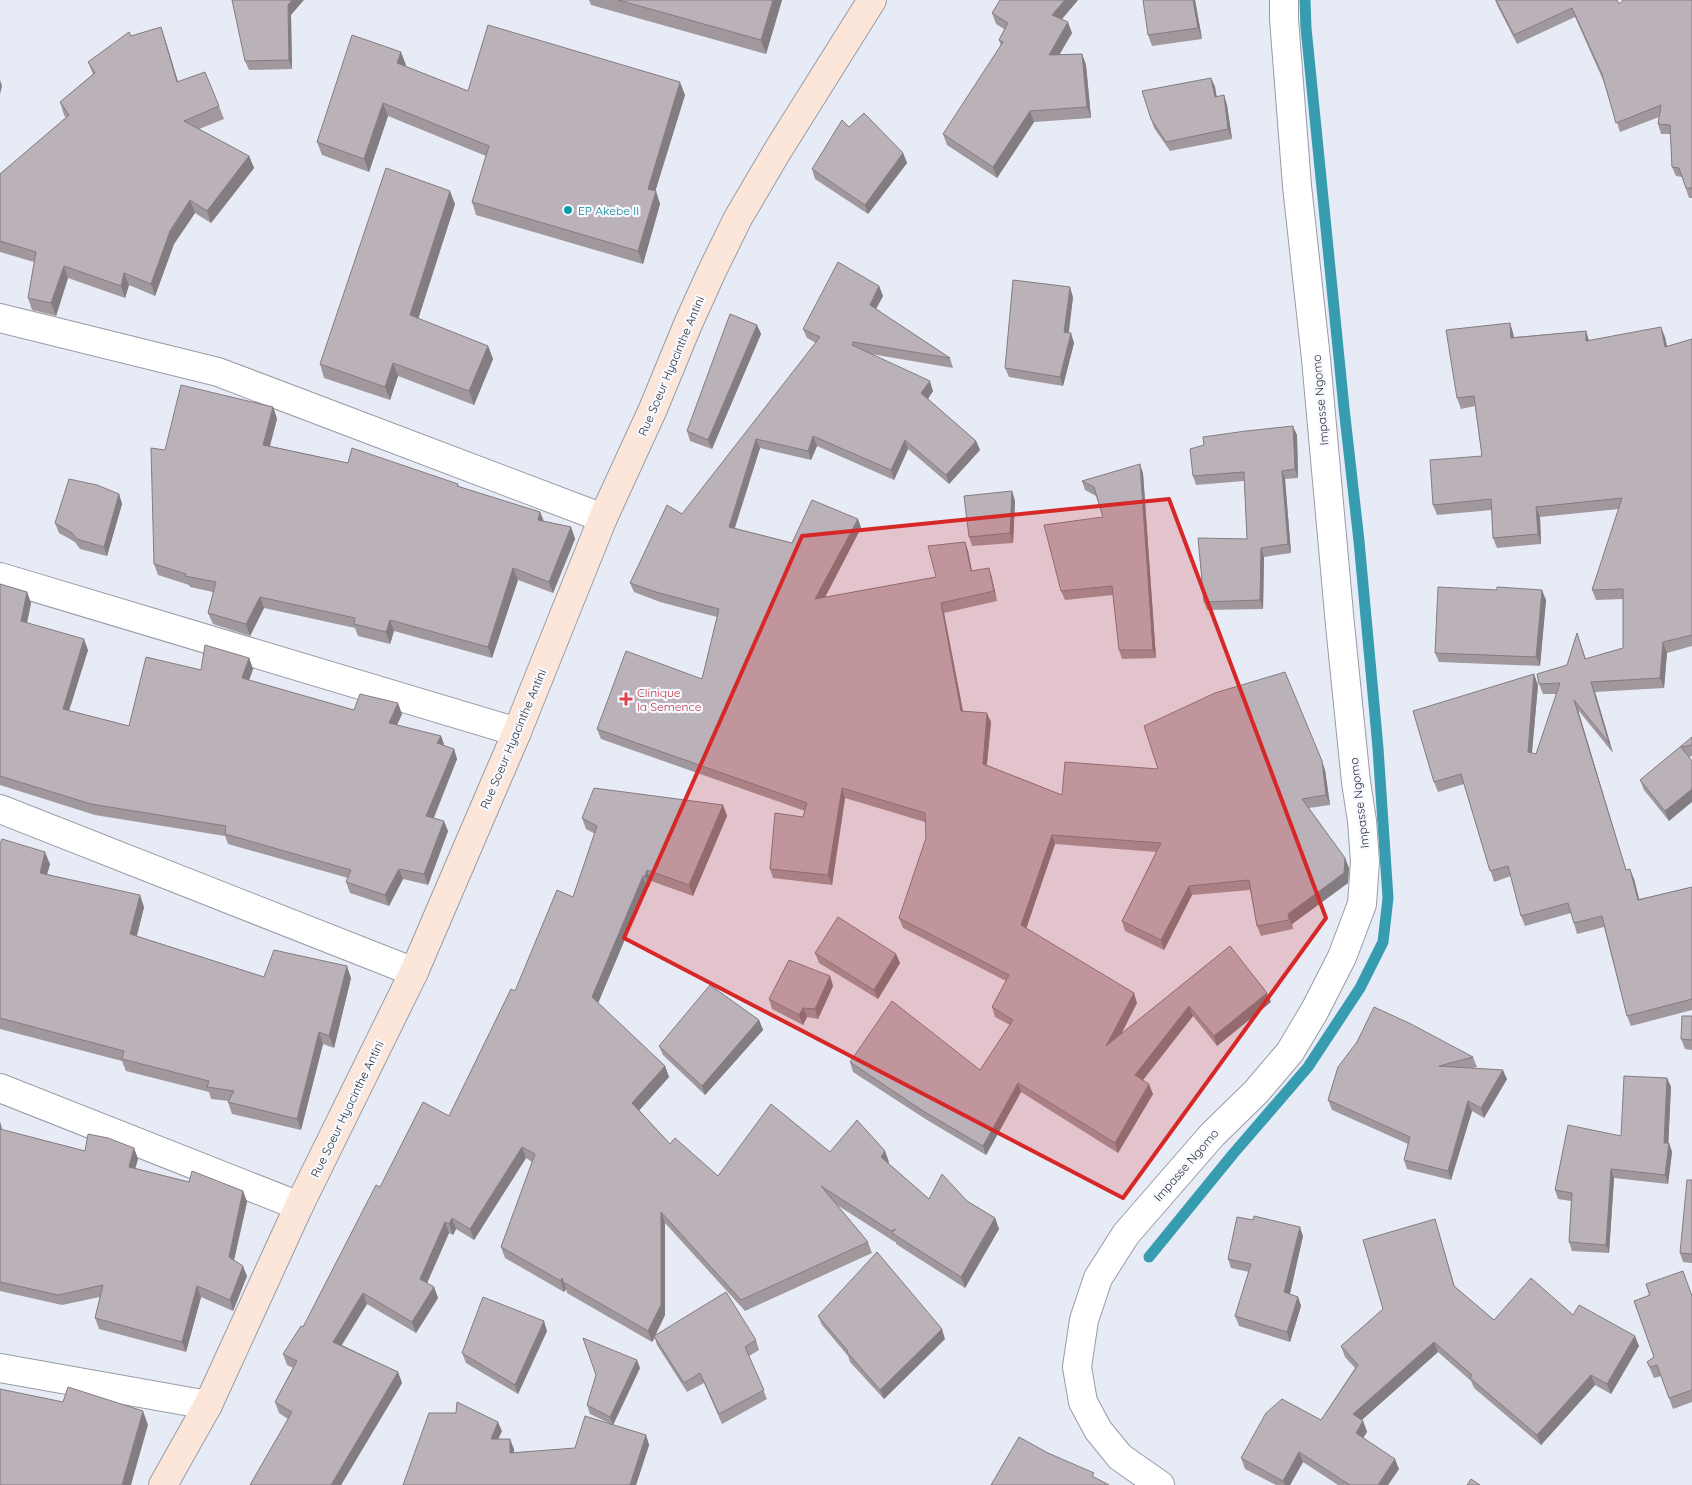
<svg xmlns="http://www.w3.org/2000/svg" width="1692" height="1485" font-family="Quicksand,sans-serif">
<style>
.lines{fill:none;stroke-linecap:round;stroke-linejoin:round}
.stream{stroke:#389cb0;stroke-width:11}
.minor-casing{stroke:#989ca6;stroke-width:30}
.secondary-casing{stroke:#989ca6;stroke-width:30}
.minor{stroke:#fff;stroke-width:28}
.secondary{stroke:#fce6d9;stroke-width:28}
.wall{fill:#a1989e}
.shaded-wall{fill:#837c81}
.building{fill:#bbb1b8;stroke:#837c81}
.marked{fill:#d62828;fill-opacity:0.2;stroke:#d62828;stroke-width:4;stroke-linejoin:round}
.culture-dot{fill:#0f9aa8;stroke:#f6f9ff;stroke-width:2}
.health-dot{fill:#e0444e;stroke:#f6f9ff;stroke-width:2}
.labels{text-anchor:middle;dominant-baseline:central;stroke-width:4.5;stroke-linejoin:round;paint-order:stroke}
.culture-label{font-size:12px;fill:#0d838f;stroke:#f6f9ff;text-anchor:start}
.street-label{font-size:12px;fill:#2d2e32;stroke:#f6f9ff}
.health-label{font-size:12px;fill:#be3a42;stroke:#f6f9ff;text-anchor:start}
</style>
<rect width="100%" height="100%" fill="#e7ebf6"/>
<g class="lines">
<path class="stream" d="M1149 1257 1233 1154 1308 1067 1360 988 1383 942 1388 898 1378 748 1359 541 1344 408 1306 28 1305 0"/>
<g class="minor-casing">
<g id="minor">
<path d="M0 318 218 372 603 518"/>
<path d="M0 577 517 732"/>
<path d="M0 809 414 972"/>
<path d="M0 1088 299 1206"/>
<path d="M0 1368 208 1405"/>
<path d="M1160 1485 1120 1457 1098 1430 1083 1402 1077 1367 1084 1320 1098 1278 1126 1234 1212 1135 1256 1092 1290 1052 1315 1010 1342 957 1362 904 1365 862 1362 821 1356 782 1340 625 1316 359 1297 186 1284 19V0"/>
</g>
</g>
<g class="secondary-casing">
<path id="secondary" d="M163 1485 208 1405 299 1206 414 972 517 732 603 518 653 409 688 324 712 271 738 218 778 150 872 0"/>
</g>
<use href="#minor" class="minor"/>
<use href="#secondary" class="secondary"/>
</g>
<g class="wall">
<path d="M589 0H782L766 54 591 5Z"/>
<path d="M1000 0H1078L1062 19 1072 33 1059 54H1082L1086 65 1091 118 1034 122 997 178 947 145 943 134 1001 46 999 40 1004 29 996 24 992 13Z"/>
<path d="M1195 0 1202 39 1152 46 1148 35Z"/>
<path d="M1495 0 1619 4 1692 0V198H1689L1682 177 1676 176 1672 167 1671 134H1661L1658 124 1659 117 1620 132 1603 80 1575 17 1517 44 1498 7Z"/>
<path d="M291 15 292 69 249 70 245 61Z"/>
<path d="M131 36 165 39 178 82 219 106 224 119 199 129 249 156 254 168 211 223 195 213 174 244 155 296 129 285 125 298 68 278 56 316 32 310 28 298 34 262 0 252V174L66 118 64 115 60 102 93 74 88 62Z"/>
<path d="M406 65 405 66 468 91 685 95 655 191 660 204 643 264 476 215 472 202 486 156 388 116 369 172 322 155 317 142Z"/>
<path d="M1211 78 1215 87 1217 97 1224 95 1227 105 1232 139 1170 151 1154 128 1151 119Z"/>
<path d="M849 127 903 153 907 163 868 214 815 179 812 169Z"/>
<path d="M455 204 418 319 488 346 493 359 474 405 398 376 390 400 324 378 320 364Z"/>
<path d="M879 286 883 296 876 309 950 358 953 368 871 354 933 391 928 399 976 441 980 450 949 484 908 449 894 480 817 446 811 460 760 448 735 528 792 543 858 519 861 528 825 597 936 577 965 542 968 551 972 571 989 568 992 578 997 601 944 613 963 712 991 722 987 765 1062 795 1158 769 1325 770 1330 805 1309 808 1345 858 1349 868 1348 883 1292 924 1293 929 1261 936 1257 926 1250 890 1192 895 1164 950 1125 931 1122 921 1156 852 1055 844 1026 929 1137 1003 1121 1034 1230 946 1271 1002 1217 1046 1193 1016 1143 1080 1153 1094 1118 1153 1021 1092 986 1155 927 1120 853 1072 850 1062 980 1070 1010 1025 995 1017 992 1007 1006 981 903 928 899 918 926 838 925 822 845 798 832 885 773 878 770 869 803 817 805 811 601 739 597 729 702 679 717 617 660 602 634 592 630 583 816 343 807 338 803 329Z"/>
<path d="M1073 297 1069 333 1074 343 1063 386 1009 377 1005 368Z"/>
<path d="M1510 323 1513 333 1514 337 1586 331 1589 341 1665 337 1667 346 1692 339V646L1667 653 1664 688 1595 692 1613 753 1578 710 1626 870 1634 879 1639 899 1692 887V1010L1631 1026 1627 1016 1604 927 1577 934 1571 913 1525 926 1521 916 1511 876 1494 882 1464 784 1438 792 1434 782 1538 685 1532 753 1536 754 1557 694H1543L1539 684 1567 665 1577 633 1586 659 1623 648V599L1596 600 1592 590 1619 509 1540 517 1541 544 1497 548 1493 538 1492 510 1437 515 1433 505 1482 456 1475 406 1461 409 1457 398Z"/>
<path d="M757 325 761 334 712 449 690 441 687 431Z"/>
<path d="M273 407 277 419 270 446 348 463 458 484 459 487 540 512 544 521 571 527 575 539 553 593 518 580 492 658 394 631 390 644 358 636 355 628 264 608 250 636 213 624 208 613 213 592 190 587 189 585 158 575 154 564 165 450Z"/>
<path d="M1297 435 1298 478 1285 479 1291 553 1264 557 1263 609 1207 610 1204 602 1247 539 1244 481 1196 485 1193 476 1204 445Z"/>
<path d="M1143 473 1156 658 1122 659 1119 650 1113 595 1065 600 1061 591 1103 517 1096 496 1085 490 1082 481Z"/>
<path d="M1012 491 1015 501 1013 543 972 546 969 537Z"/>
<path d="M119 494 122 504 107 556 80 549 75 542 59 533 55 523Z"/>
<path d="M0 584 27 592 31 603 27 623 88 650 69 711 129 726 201 670 249 658 253 669 249 680 354 710 402 714 397 725 441 736 444 746 454 749 457 759 434 818 448 831 428 885 403 879 389 906 350 893 346 882 348 878 228 844 225 836 95 815 0 785Z"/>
<path d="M1546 600 1540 666 1439 662 1435 653Z"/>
<path d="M1692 737V756L1689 757 1669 821 1644 790 1640 780Z"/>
<path d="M723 805 727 816 693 896 651 881 649 887H647L598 1003 665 1066 669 1077 639 1110 670 1144 718 1176 830 1152 885 1151 888 1163 929 1199 967 1201 995 1218 999 1229 965 1288 896 1244V1242H895L837 1205 868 1242 872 1253 745 1311 665 1223V1315L656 1334 756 1340 759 1350 749 1356 767 1399 722 1424 704 1383 687 1392 657 1345 655 1338 652 1342 567 1293 566 1289 564 1292 505 1258 501 1247 532 1162 526 1158 474 1240 456 1229 453 1235 449 1233 427 1283 434 1287 438 1298 416 1333 367 1304 342 1345 398 1372 402 1383 341 1485H250L288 1419 279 1413 275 1402 293 1368 287 1365 283 1354 303 1327 380 1187 449 1116 515 991 573 897 595 834 586 829 582 818Z"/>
<path d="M0 844 50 864 47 874 144 907 137 936 264 977 351 978 334 1048 323 1044 301 1130 232 1114 228 1102 229 1101 211 1099 209 1092 126 1071 122 1061 0 1029Z"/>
<path d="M815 953 896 954 900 963 878 999 819 963Z"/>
<path d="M830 976 833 986 818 1019 807 1017 803 1025 772 1009 769 999Z"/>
<path d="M1692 1016V1050L1685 1049 1681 1039Z"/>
<path d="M759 1020 763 1030 705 1095 663 1055 659 1046Z"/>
<path d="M1473 1057 1477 1067 1472 1068 1507 1079 1484 1118 1472 1111 1451 1180 1407 1169 1404 1160 1408 1144 1332 1110 1328 1100 1338 1067Z"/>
<path d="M1667 1078 1671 1087 1668 1143H1669L1672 1152 1668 1184 1614 1178 1609 1253 1572 1251 1569 1242 1571 1201 1558 1199 1555 1190 1621 1136Z"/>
<path d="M0 1122 2 1130 85 1151 134 1148 138 1159 135 1168 189 1182 243 1191 247 1202 234 1261 247 1276 233 1311 201 1297 186 1352 99 1329 95 1318 100 1297 62 1305 0 1291Z"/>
<path d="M1692 1180V1263L1683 1262 1680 1253Z"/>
<path d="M1438 1230 1455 1287 1494 1320 1573 1315 1639 1346 1611 1394 1595 1385 1541 1445 1474 1388 1471 1381 1438 1352 1362 1420 1363 1421 1367 1432 1363 1437 1399 1469 1388 1485H1338L1303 1462 1290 1485H1276L1245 1469 1241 1458 1321 1420 1355 1368 1345 1357 1341 1346 1383 1309Z"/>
<path d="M1303 1236 1290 1294 1298 1297 1301 1306 1290 1342 1239 1326 1235 1316 1249 1272 1231 1268 1228 1259Z"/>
<path d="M1646 1284 1692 1295V1402L1673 1409 1661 1376 1654 1378 1647 1362 1654 1357 1649 1295Z"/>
<path d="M818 1316 945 1339 884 1399 850 1362 848 1356 822 1325Z"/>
<path d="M547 1331 518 1394 466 1363 462 1353Z"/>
<path d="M640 1368 613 1425 646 1435 649 1445 636 1485H403L502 1431 498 1439 514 1449V1453L575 1448 611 1424 590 1414 587 1405Z"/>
</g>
<g class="shaded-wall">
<path d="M292 0H304L291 15 292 69 289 60 288 5Z"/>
<path d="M773 0H782L766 54 761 40Z"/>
<path d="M1065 0H1078L1056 26 1052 15Z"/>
<path d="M1193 0H1195L1202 39 1198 28Z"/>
<path d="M1068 22 1072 33 1053 66 1049 55Z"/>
<path d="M161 27 165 39 182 95 177 82Z"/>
<path d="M401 52 406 65 402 76 397 63Z"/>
<path d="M1082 54 1086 65 1091 118 1087 107Z"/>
<path d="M1211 78 1215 87 1218 107 1215 97Z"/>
<path d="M0 80 2 86 0 94Z"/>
<path d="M680 82 685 95 652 202 648 189Z"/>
<path d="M1224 95 1227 105 1232 139 1228 129Z"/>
<path d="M383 103 388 116 369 172 364 159Z"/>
<path d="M1030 111 1034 122 997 178 993 167Z"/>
<path d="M903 153 907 163 868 214 865 205Z"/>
<path d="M249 156 254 168 211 223 207 211Z"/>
<path d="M450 191 455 204 415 329 410 315Z"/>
<path d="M656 191 660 204 643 264 638 251Z"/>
<path d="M190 200 195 213 174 244 155 296 151 284 170 231Z"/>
<path d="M64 266 68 278 56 316 51 303Z"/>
<path d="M124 273 129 285 125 298 121 286Z"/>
<path d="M879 286 883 296 873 314 870 305Z"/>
<path d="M1070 287 1073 297 1067 342 1064 332Z"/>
<path d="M1510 323 1513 333 1515 348 1511 338Z"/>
<path d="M757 325 761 334 712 449 708 440Z"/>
<path d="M1661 327 1665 337 1669 357 1665 347Z"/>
<path d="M1586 331 1589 341H1586Z"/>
<path d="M1071 333 1074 343 1063 386 1060 377Z"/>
<path d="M488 346 493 359 474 405 469 391Z"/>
<path d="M393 363 398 376 390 400 385 387Z"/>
<path d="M930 381 933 391 925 403 921 393Z"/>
<path d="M273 407 277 419 267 456 263 445Z"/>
<path d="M1293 426 1297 435 1298 478 1295 469Z"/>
<path d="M813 436 817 446 811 460 808 451Z"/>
<path d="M756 439 760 448 732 536 729 527Z"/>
<path d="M905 440 908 449 894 480 891 470Z"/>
<path d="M976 441 980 450 949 484 946 475Z"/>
<path d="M1140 464 1143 473 1156 658 1153 650Z"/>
<path d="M1282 471 1285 479 1291 553 1288 544Z"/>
<path d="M1012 491 1015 501 1013 543 1010 533Z"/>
<path d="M119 494 122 504 107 556 104 547Z"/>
<path d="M1536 507 1540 517 1541 544 1538 534Z"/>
<path d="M540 512 544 523 538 520Z"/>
<path d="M858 519 861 528 819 609 815 599Z"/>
<path d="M571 527 575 539 553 593 549 582Z"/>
<path d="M965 542 968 551 974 581 971 571Z"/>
<path d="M1261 548 1264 557 1263 609 1260 600Z"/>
<path d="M513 568 518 580 492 658 488 647Z"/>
<path d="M989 568 992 578 997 601 994 591Z"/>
<path d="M1542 590 1546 600 1540 666 1536 657Z"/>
<path d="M27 592 31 603 25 632 21 621Z"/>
<path d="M260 597 264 608 250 636 246 624Z"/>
<path d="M941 603 944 613 965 721 961 711Z"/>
<path d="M390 620 394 631 390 644 386 632Z"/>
<path d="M84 639 88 650 66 720 63 709Z"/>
<path d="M1663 642 1667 653 1664 688 1660 678Z"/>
<path d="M249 658 253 669 246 689 242 678Z"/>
<path d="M1534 674 1538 685 1531 762 1528 752Z"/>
<path d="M1591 682 1595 692 1613 753 1609 743Z"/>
<path d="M1574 700 1578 710 1629 880 1626 870Z"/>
<path d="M398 703 402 714 393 734 389 723Z"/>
<path d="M987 713 991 722 986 773 983 764Z"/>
<path d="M441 736 445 747 437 743Z"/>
<path d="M454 749 457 759 430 826 426 816Z"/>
<path d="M1322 761 1325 770 1330 805 1326 795Z"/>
<path d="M842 788 845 798 832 885 828 875Z"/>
<path d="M1692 789V802L1669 821 1665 811Z"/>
<path d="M723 805 727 816 693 896 689 885Z"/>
<path d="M444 821 448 831 428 885 424 874Z"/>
<path d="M1052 835 1055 844 1024 935 1021 925Z"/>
<path d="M45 852 50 864 44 885 40 873Z"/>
<path d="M1345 858 1349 868 1348 883 1292 924 1293 929 1288 914Z"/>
<path d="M399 869 403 879 389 906 385 895Z"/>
<path d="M1630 869 1634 879 1642 910 1638 900Z"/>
<path d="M647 870 651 881 649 887 645 876Z"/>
<path d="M643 876 647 887 596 1008 592 997Z"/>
<path d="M1189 886 1192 895 1164 950 1161 940Z"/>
<path d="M140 895 144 907 134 946 130 934Z"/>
<path d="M896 954 900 963 878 999 874 990Z"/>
<path d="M347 966 351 978 334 1048 329 1036Z"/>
<path d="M830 976 833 986 818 1019 815 1009Z"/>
<path d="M1134 993 1137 1003 1110 1056 1106 1046Z"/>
<path d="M1267 993 1271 1002 1217 1046 1214 1036Z"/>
<path d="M1189 1006 1193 1016 1139 1085 1135 1075Z"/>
<path d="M803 1008 807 1017 803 1025 799 1015Z"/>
<path d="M759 1020 763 1030 705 1095 702 1086Z"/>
<path d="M319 1032 323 1044 301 1130 297 1119Z"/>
<path d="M665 1066 669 1077 636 1114 632 1103Z"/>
<path d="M1503 1070 1507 1079 1484 1118 1481 1108Z"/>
<path d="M1667 1078 1671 1087 1668 1152 1664 1143Z"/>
<path d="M1018 1083 1021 1092 986 1155 983 1146Z"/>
<path d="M1149 1084 1153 1094 1118 1153 1115 1143Z"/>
<path d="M1468 1101 1472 1111 1451 1180 1448 1171Z"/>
<path d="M0 1122 2 1129 0 1139Z"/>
<path d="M1669 1143 1672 1152 1668 1184 1665 1175Z"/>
<path d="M522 1147 526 1158 474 1240 470 1229Z"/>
<path d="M134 1148 138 1159 133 1177 129 1167Z"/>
<path d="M885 1151 889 1162 885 1168 881 1157Z"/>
<path d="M1611 1169 1614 1178 1609 1253 1606 1245Z"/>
<path d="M243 1191 247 1202 232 1268 229 1257Z"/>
<path d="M661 1212 665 1223V1315L652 1342 648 1331Z"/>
<path d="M452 1218 456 1229 453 1235 449 1224Z"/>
<path d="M995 1218 999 1229 965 1288 961 1277Z"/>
<path d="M445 1222 449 1233 424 1290 420 1279Z"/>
<path d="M1300 1227 1303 1236 1288 1302 1284 1292Z"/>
<path d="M243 1266 247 1276 233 1311 230 1300Z"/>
<path d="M562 1278 566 1289 564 1292 561 1281Z"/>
<path d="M197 1286 201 1297 186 1352 182 1342Z"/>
<path d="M434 1287 438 1298 416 1333 412 1322Z"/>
<path d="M363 1293 367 1304 337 1352 333 1342Z"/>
<path d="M1298 1297 1301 1306 1290 1342 1287 1332Z"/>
<path d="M544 1321 547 1331 518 1394 515 1385Z"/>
<path d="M942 1329 945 1339 884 1399 880 1390Z"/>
<path d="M1635 1336 1639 1346 1611 1394 1607 1384Z"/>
<path d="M1434 1342 1438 1352 1356 1425 1353 1414Z"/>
<path d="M637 1360 640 1368 613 1425 610 1417Z"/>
<path d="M398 1372 402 1383 341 1485H331Z"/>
<path d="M1591 1375 1595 1385 1541 1445 1537 1435Z"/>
<path d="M143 1411 148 1425 131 1485H122Z"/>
<path d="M1363 1421 1367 1432 1360 1443 1356 1433Z"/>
<path d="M498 1422 502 1431 494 1448 491 1439Z"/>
<path d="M646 1435 649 1445 636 1485H630Z"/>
<path d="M510 1439 514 1449V1463L510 1453Z"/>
<path d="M1299 1452 1303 1462 1290 1485H1285L1283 1481Z"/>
<path d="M1395 1459 1399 1469 1388 1485H1378Z"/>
</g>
<g class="building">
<path d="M232 0H292L288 5 289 60 245 61Z"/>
<path d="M618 0H773L761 40Z"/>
<path d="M1000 0H1065L1052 15 1068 22 1049 55 1082 54 1087 107 1030 111 993 167 943 134 1003 42 999 40 1008 23 992 13Z"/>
<path d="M1143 0H1193L1198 28 1148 35Z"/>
<path d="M1496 0H1617L1619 4 1623 0H1692V188H1686L1679 168 1672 167 1670 125 1658 124 1661 105 1616 123 1602 74 1572 8 1514 35Z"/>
<path d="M488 25 680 82 648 189 656 191 638 251 472 202 489 146 383 103 364 159 317 142 352 35 401 52 397 63 468 91Z"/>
<path d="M161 27 177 82 205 72 219 106 184 121 249 156 207 211 190 200 170 231 151 284 124 273 121 286 64 266 51 303 28 298 36 252 0 241V174L69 115 60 102 95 73 88 62 129 32 131 36Z"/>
<path d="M1211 78 1215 97 1224 95 1228 129 1166 142 1151 119 1142 91Z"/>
<path d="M864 113 903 153 865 205 812 169 842 120 849 127Z"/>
<path d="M386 168 450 191 410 315 488 346 469 391 393 363 385 387 320 364Z"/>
<path d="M838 262 879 286 870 305 950 358 853 342 852 345 930 381 921 393 976 441 946 475 905 440 891 470 813 436 808 451 756 439 729 527 792 543 812 500 858 519 815 599 936 577 928 546 965 542 971 571 989 568 994 591 941 603 961 711 987 713 983 764 1062 795 1065 762 1158 769 1144 726 1215 693 1285 672 1322 761 1326 795 1302 799 1345 858 1344 873 1288 914 1289 920 1257 926 1249 880 1189 886 1161 940 1122 921 1161 843 1052 835 1021 925 1134 993 1106 1046 1230 946 1267 993 1214 1036 1189 1006 1135 1075 1149 1084 1115 1143 1018 1083 983 1146 923 1111 850 1062 892 1001 980 1070 1013 1020 992 1007 1009 975 899 918 926 838 925 813 842 788 828 875 770 869 775 813 803 817 807 803 597 729 626 651 702 679 719 609 656 592 630 583 667 505 682 514 820 337 803 329Z"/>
<path d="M1013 280 1070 287 1064 332 1071 333 1060 377 1005 368Z"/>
<path d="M730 314 757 325 708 440 687 431Z"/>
<path d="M1510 323 1511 338 1586 331V341L1661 327 1665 347 1692 339V635L1663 642 1660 678 1591 682 1609 743 1574 700 1626 870 1630 869 1638 900 1692 887V999L1627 1016 1602 916 1574 923 1568 903 1521 916 1508 866 1490 871 1461 774 1434 782 1413 711 1534 674 1528 752 1536 754 1560 683 1539 684 1537 674 1567 665 1577 633 1585 659 1623 648V589L1592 590 1622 498 1536 507 1538 534 1493 538 1491 499 1433 505 1430 460 1482 456 1474 396 1457 398 1446 330Z"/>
<path d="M181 385 273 407 263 445 348 463 352 448 458 484 457 486 540 512 538 520 571 527 549 582 513 568 488 647 390 620 386 632 354 624 355 618 260 597 246 624 208 613 216 582 185 576 186 574 154 564 151 448 165 450Z"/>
<path d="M1293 426 1295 469 1282 471 1288 544 1261 548 1260 600 1204 602 1198 538 1247 539 1244 472 1193 476 1190 449 1204 445 1203 437 1246 431Z"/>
<path d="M1140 464 1153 650H1119L1112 586 1061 591 1044 525 1103 517 1094 487 1082 481Z"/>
<path d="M69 479 97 485 119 494 104 547 77 539 72 533 55 523Z"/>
<path d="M1012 491 1010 533 969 537 964 496Z"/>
<path d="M0 584 27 592 21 621 84 639 63 709 129 726 146 657 201 670 205 645 249 658 242 678 354 710 360 694 398 703 389 723 441 736 437 743 454 749 426 816 444 821 424 874 399 869 385 895 346 882 351 870 225 834 226 826 91 804 0 776Z"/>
<path d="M1438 587 1497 590V587L1542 590 1536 657 1435 653Z"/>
<path d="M1692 737V745L1681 747 1692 761V789L1665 811 1640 780Z"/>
<path d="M594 788 723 805 689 885 647 870 645 876H643L592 997 665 1066 632 1103 670 1144 675 1138 718 1176 771 1104 830 1152 857 1120 885 1151 881 1157 929 1199 942 1174 967 1201 995 1218 961 1277 892 1233 896 1229 891 1231 821 1186 868 1242 741 1300 661 1212V1305L648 1331 563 1282 562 1278 561 1281 501 1247 535 1154 522 1147 470 1229 452 1218 449 1224 445 1222 420 1279 434 1287 412 1322 363 1293 333 1342 398 1372 331 1485H250L292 1412 275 1402 297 1361 283 1354 301 1326 303 1327 376 1185 380 1187 423 1102 449 1116 511 989 515 991 557 890 573 897 597 826 582 818Z"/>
<path d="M2 839 45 852 40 873 140 895 130 934 264 977 274 950 347 966 329 1036 319 1032 297 1119 228 1102 234 1091 207 1087 209 1081 122 1059 124 1051 0 1018V844Z"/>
<path d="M838 917 896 954 874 990 815 953Z"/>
<path d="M789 960 830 976 815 1009 803 1008 799 1015 769 999Z"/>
<path d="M710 985 759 1020 702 1086 659 1046Z"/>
<path d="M1374 1007 1411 1024 1473 1057 1439 1066 1503 1070 1481 1108 1468 1101 1448 1171 1404 1160 1410 1137 1328 1100 1338 1067 1357 1042Z"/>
<path d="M1682 1016H1692V1040L1681 1039Z"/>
<path d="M1624 1076 1667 1078 1664 1143H1669L1665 1175 1611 1169 1606 1245 1569 1242 1572 1193 1555 1190 1568 1125 1621 1136Z"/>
<path d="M0 1129 85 1151 88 1134 108 1138 134 1148 129 1167 189 1182 192 1171 243 1191 229 1257 243 1266 230 1300 197 1286 182 1342 95 1318 103 1285 58 1295 0 1282Z"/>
<path d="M1687 1180H1692V1254L1680 1253Z"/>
<path d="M1254 1216 1300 1227 1284 1292 1298 1297 1287 1332 1235 1316 1251 1264 1228 1259 1237 1217 1253 1220Z"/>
<path d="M1435 1219 1454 1286 1494 1320 1531 1278 1573 1315 1579 1305 1635 1336 1607 1384 1591 1375 1537 1435 1470 1378 1472 1375 1434 1342 1353 1414 1363 1421 1356 1433 1395 1459 1378 1485H1350L1299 1452 1283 1481 1241 1458 1266 1413 1282 1399 1321 1420 1358 1365 1341 1346 1383 1309 1363 1240Z"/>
<path d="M877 1252 942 1329 880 1390 847 1352 848 1351 818 1316Z"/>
<path d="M1683 1271 1692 1296V1390L1669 1398 1657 1365 1650 1367 1647 1362 1654 1357 1634 1301 1650 1295 1646 1284Z"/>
<path d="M726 1292 756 1340 745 1347 764 1390 719 1414 700 1373 684 1383 654 1336Z"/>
<path d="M483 1297 544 1321 515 1385 462 1353Z"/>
<path d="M583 1338 637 1360 610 1417 587 1405 596 1375Z"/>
<path d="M68 1387 143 1411 122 1485H0V1389L63 1402Z"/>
<path d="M457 1402 498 1422 491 1439H510V1453L575 1448 585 1416 646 1435 630 1485H403L429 1413H456Z"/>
<path d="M1019 1437 1048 1453 1094 1473 1092 1476 1109 1485H991Z"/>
<path d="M1471 1479 1480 1485H1467Z"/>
</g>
<path class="marked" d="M1169 499 1326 918 1123 1198 624 938 802 536Z"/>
<circle class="culture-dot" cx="568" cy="210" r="5"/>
<path class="health-dot" d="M623.5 691.5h5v5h5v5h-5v5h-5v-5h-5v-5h5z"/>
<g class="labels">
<g class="culture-label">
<text x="578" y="210">EP Akebe II</text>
</g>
<g class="street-label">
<text transform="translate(671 366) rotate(-67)">Rue Soeur Hyacinthe Antini</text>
<text transform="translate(1320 400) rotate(-95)">Impasse Ngomo</text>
<text transform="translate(513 739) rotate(-67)">Rue Soeur Hyacinthe Antini</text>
<text transform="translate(1359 803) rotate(-97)">Impasse Ngomo</text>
<text transform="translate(347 1109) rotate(-64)">Rue Soeur Hyacinthe Antini</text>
<text transform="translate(1186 1165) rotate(-49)">Impasse Ngomo</text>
</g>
<g class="health-label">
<text x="637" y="692">Clinique<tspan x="637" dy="14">la Semence</tspan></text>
</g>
</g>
</svg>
